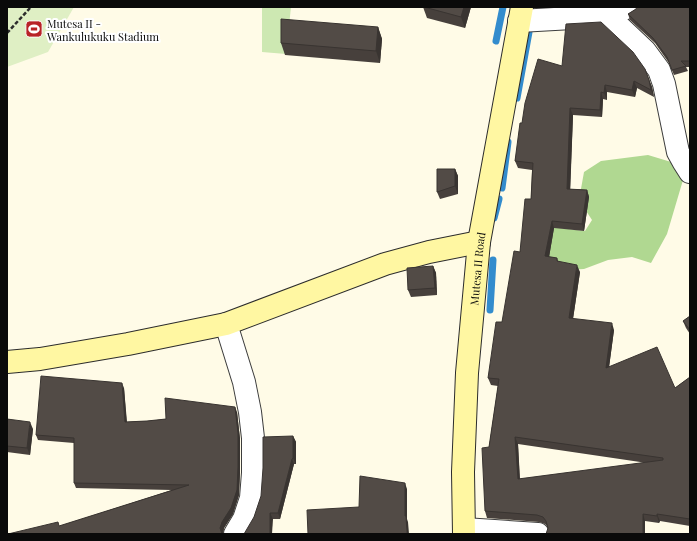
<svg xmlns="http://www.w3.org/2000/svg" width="697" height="541" font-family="'Playfair Display',serif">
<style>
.green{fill:#cde8b2}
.forest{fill:#b0d891}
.pitch{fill:#dfefc4}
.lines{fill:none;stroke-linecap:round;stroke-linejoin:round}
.stream{stroke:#338ccd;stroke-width:7}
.street-casing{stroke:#3d3d3d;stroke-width:24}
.secondary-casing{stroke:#2c2c2c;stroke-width:24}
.path{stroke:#2c2c2c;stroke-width:2.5;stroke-dasharray:4 2;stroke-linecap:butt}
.street{stroke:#fff;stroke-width:22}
.secondary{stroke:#fff7a2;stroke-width:22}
.wall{fill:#47403c;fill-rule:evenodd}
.shaded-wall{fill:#393431}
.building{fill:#524b46;stroke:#393431;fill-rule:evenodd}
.labels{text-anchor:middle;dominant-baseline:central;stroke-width:4;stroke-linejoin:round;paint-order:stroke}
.poi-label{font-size:11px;fill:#0a0a0a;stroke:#fff;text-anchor:start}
.street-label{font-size:11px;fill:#0a0a0a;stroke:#fff}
</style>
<rect width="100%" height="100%" fill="#fffbe7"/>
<path class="green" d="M262 7H291L286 54 262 52Z"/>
<path class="forest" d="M648 155 681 165 683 180 667 234 651 263 632 257 608 260 584 269 551 271 542 252 552 227 585 231 592 220 579 200 584 172 601 161Z"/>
<path class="pitch" d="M7 7H74L48 52 7 67Z"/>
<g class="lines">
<g class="stream">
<path d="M496 41 503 7"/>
<path d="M517 98 529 32"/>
<path d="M502 188 508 142"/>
<path d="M494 218 499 199"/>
<path d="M490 310 493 260"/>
</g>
<g class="street-casing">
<g id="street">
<path d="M608 16 645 51 659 70 664 84 678 152 683 161 690 172"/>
<path d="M519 21 608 16 628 7"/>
<path d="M226 324 244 382 250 412 253 438V473L251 498 244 519 235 534"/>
<path d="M464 529 538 534"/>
</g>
</g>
<g class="secondary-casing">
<g id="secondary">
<path d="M7 362 40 359 128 344 226 324 385 264 429 252 479 242"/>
<path id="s1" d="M464 534 463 472 467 373 479 242 522 7"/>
</g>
</g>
<path class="path" d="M7 33 31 7"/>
<use href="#street" class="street"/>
<use href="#secondary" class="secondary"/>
</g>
<g class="wall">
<path d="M423 7H471L465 28 427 18Z"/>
<path d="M690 7V67H686L688 71 674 75 669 63 655 43 630 20 628 14 636 9Z"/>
<path d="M378 27 382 39 380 63 285 55 281 43Z"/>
<path d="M562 66 645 69 652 87 654 97 637 88 635 97 607 92V100L603 99 602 117 573 115 570 189 587 190 589 197 584 231 554 228 549 257 557 258 558 261 580 272 573 319 614 330 609 367 675 388 690 377V526L660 521 659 523 645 521 548 528 547 526 545 524 539 522 487 518 485 511 489 447 498 386 491 385 488 378 520 252 531 199 532 170 518 168 515 161 522 123ZM518 444 647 463 520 479Z"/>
<path d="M455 169 458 176V194L440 199 437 192Z"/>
<path d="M433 266 436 273 437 295 411 297 408 290Z"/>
<path d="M690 316V334L686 328 683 321Z"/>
<path d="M124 388 127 422 147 421 237 412 240 439V472L239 495 233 514 224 528 223 534H8L60 526 172 490 76 488 74 483V443L38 440 36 435Z"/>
<path d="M7 419 33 429 30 455 7 452Z"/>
<path d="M293 436 296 442V464H294L280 519H273L254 517Z"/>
</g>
<g class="shaded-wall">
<path d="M464 7H471L465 28 461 17Z"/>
<path d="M378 27 382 39 380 63 376 51Z"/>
<path d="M649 80 652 87 654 97 651 90Z"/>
<path d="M634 81 637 88 635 97 632 90Z"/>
<path d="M605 85 607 92V100L604 93Z"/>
<path d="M601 92 603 99 602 117 600 110Z"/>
<path d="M570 108 573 115 570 196 567 189Z"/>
<path d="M455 169 458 176V194L455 186Z"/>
<path d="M587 190 589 197 584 231 582 224Z"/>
<path d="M552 221 554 228 548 263 545 256Z"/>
<path d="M577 265 580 272 572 325 569 318Z"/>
<path d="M433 266 436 273 437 295 435 288Z"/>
<path d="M612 323 614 330 608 375 606 368Z"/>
<path d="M122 383 124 388 127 427 125 422Z"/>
<path d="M235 407 237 412 240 439V472L239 495 233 514 224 528 223 534H222L220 528Z"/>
<path d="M30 422 33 429 30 455 27 448Z"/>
<path d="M293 436 296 442V464L293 458Z"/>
<path d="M515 437 518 444 520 486 518 479Z"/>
<path d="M292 459 294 464 280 519 278 513Z"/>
<path d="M405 483 407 489V519L408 522 409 534H407L405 516Z"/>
<path d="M270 513 273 519 272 534H270Z"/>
<path d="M643 514 645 521V534H643Z"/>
<path d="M657 514 660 521 659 523 657 516Z"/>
</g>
<g class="building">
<path d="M424 7H464L461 17Z"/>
<path d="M637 7H690V61H681L686 66 672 70 667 57 653 38 628 14 636 9Z"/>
<path d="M281 19 378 27 376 51 281 43Z"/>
<path d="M601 22 633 52 645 69 649 80 651 90 634 81 632 90 605 85 604 93 601 92 600 110 570 108 567 189 587 190 582 224 552 221 545 256 557 258V261L577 265 569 318 612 323 606 368 657 347 675 388 690 377V519L657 514V516L643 514V534H546L548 528 546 521 543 517 537 515 485 511 482 448 489 447 499 379 488 378 496 322H502L514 251 520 252 525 199H531L533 163 515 161 520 123H522L525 103 538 59 562 66 566 24ZM515 437 663 458V460L518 479Z"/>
<path d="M437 169H455V186L437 192Z"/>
<path d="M433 266 435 288 408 290 407 268Z"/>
<path d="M690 316V330L683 321Z"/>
<path d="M41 376 122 383 125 422 147 421 166 419 165 398 235 407 238 433V467L237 490 231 508 222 522 220 528 222 534H8L58 522 59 526 189 485 74 483V438L36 435Z"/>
<path d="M7 419 30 422 27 448 7 446Z"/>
<path d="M293 436V458L292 459 278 513H270V534H244L254 517 261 496 263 468V437Z"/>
<path d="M360 476 405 483V516H406L407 534H308L307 510 359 507Z"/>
</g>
<defs>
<g id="stadium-square" transform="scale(0.9)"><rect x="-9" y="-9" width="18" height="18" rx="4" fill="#b82327" stroke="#fff"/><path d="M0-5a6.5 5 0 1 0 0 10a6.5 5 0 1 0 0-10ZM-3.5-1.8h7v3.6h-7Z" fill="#fff"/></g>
</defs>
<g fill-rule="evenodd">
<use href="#stadium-square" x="34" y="29"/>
</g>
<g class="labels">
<g class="poi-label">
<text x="47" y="23">Mutesa II -<tspan x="47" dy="13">Wankulukuku Stadium</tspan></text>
</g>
<g class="street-label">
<text stroke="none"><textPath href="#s1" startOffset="266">Mutesa II Road</textPath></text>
</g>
</g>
<rect width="697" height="541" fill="none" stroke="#0a0a0a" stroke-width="16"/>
</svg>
